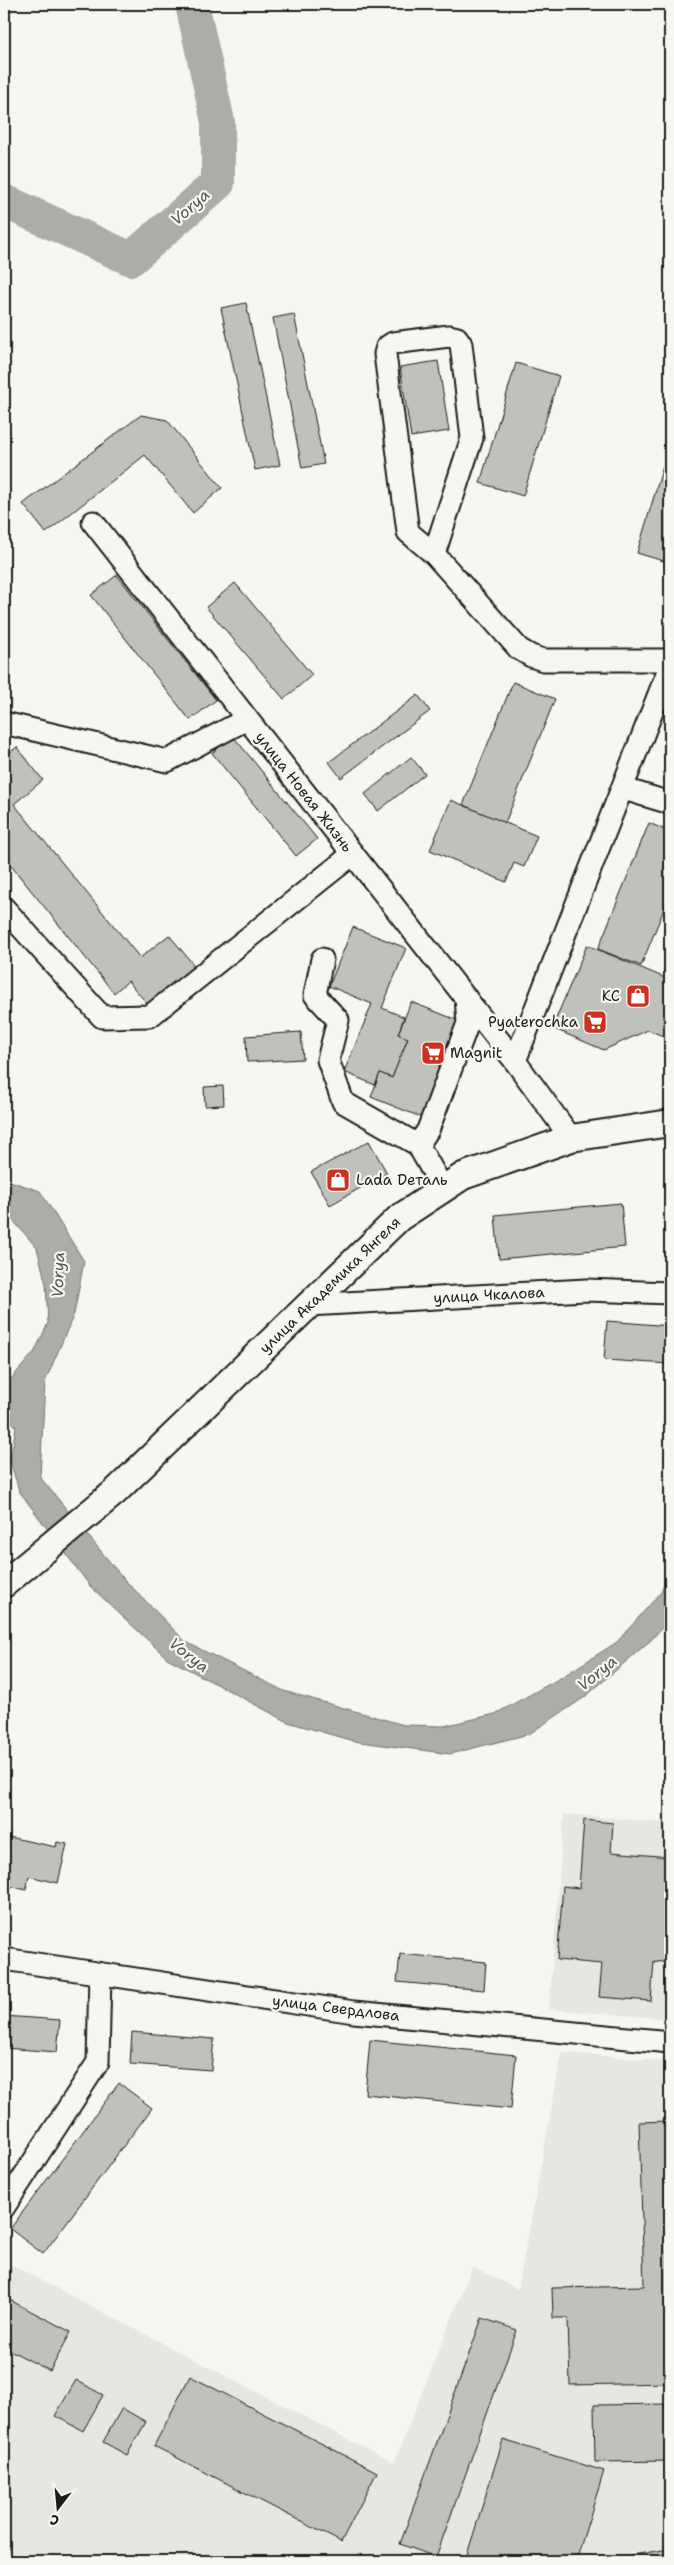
<svg xmlns="http://www.w3.org/2000/svg" width="674" height="2565" font-family="'Shantell Sans',sans-serif">
<style>
.built{fill:#e6e6e2}
.water{fill:#acaca9;stroke:#727271}
.lines{fill:none;stroke-linecap:round;stroke-linejoin:round}
.river{stroke:#acaca9;stroke-width:34}
.building{fill:#c0c0bd;stroke:#1c1c1c}
.minor-casing{stroke:#1c1c1c;stroke-width:25}
.major-casing{stroke:#1c1c1c;stroke-width:30}
.minor{stroke:#f6f6f2;stroke-width:21}
.major{stroke:#f6f6f2;stroke-width:26}
.labels{text-anchor:middle;dominant-baseline:central;stroke-width:4.5;stroke-linejoin:round;paint-order:stroke}
.street-label{font-size:15px;fill:#1c1c1c;stroke:#f6f6f2}
.poi-label{font-size:15px;fill:#1c1c1c;stroke:#f6f6f2;text-anchor:end}
.water-label{font-size:16px;font-style:italic;fill:#565654;stroke:#f6f6f2}
</style>
<rect width="100%" height="100%" fill="#f6f6f2"/>
<filter id="ink" filterUnits="userSpaceOnUse"><feTurbulence type="fractalNoise" baseFrequency=".02" numOctaves="2"/><feDisplacementMap in="SourceGraphic" scale="10" xChannelSelector="R" yChannelSelector="G"/><feConvolveMatrix kernelMatrix="1 2 1 2 8 2 1 2 1" color-interpolation-filters="sRGB"/></filter>
<g filter="url(#ink)">
<g class="built">
<path d="M564 1814 670 1823V2019L549 2009Z"/>
<path d="M562 2052 670 2062V2561H7L4 2558V2261L394 2463 472 2267 518 2289Z"/>
</g>
<path class="water" d="M4 1179 40 1191 84 1261 74 1314 45 1382 40 1477 123 1578 186 1642 284 1691 404 1725 444 1726 495 1714 562 1677 617 1642 661 1592 670 1570V1619L651 1640 585 1697 529 1734 450 1754 353 1741 288 1722 167 1658 90 1586 19 1491 10 1460 16 1427 5 1412 4 1394 11 1379 35 1351 48 1323 46 1284 37 1248 4 1210Z"/>
<g class="lines">
<path class="river" d="M4 201 131 259 218 183V122L192 4"/>
</g>
<g class="building">
<path d="M246 303 280 465 255 470 221 308Z"/>
<path d="M294 314 324 464 302 468 273 318Z"/>
<path d="M438 361 449 431 411 437 400 367Z"/>
<path d="M516 363 559 376 523 496 480 483Z"/>
<path d="M141 415 167 420 222 488 193 513 145 455 46 533 23 504Z"/>
<path d="M670 443V563L637 553Z"/>
<path d="M117 575 216 700 190 720 91 595Z"/>
<path d="M235 583 312 675 284 699 206 607Z"/>
<path d="M513 682 555 699 505 823 463 805Z"/>
<path d="M418 695 430 711 341 778 329 762Z"/>
<path d="M233 736 317 839 296 856 212 753Z"/>
<path d="M17 747 43 780 14 804 140 958 169 935 197 969 150 1007 128 981 114 993 4 857V757Z"/>
<path d="M411 757 425 774 378 811 365 794Z"/>
<path d="M451 800 537 836 524 867 514 863 506 882 430 850Z"/>
<path d="M649 823 670 832V894L641 966 598 949Z"/>
<path d="M353 927 406 948 382 1008 404 1017 398 1034 408 1038 392 1078 380 1073 375 1085 344 1072 372 1004 329 986Z"/>
<path d="M587 945 670 980V1012L667 1020 670 1021 668 1038 648 1030 604 1050 552 1028Z"/>
<path d="M411 1002 462 1022 423 1118 371 1097 380 1073 392 1078 408 1038 398 1034Z"/>
<path d="M301 1032 303 1059 247 1062 246 1036Z"/>
<path d="M223 1086 224 1105 205 1106 204 1087Z"/>
<path d="M369 1141 387 1173 330 1205 311 1172Z"/>
<path d="M621 1203 625 1247 499 1259 495 1215Z"/>
<path d="M607 1321 670 1326V1364L604 1360Z"/>
<path d="M4 1745 9 1746 4 1773Z"/>
<path d="M584 1820 613 1823 611 1852 670 1857V1963L654 1961 651 2001 599 1997 602 1964 557 1960 563 1886 579 1888Z"/>
<path d="M4 1836 56 1847 57 1842 67 1844 58 1883 29 1876 26 1890 10 1886 11 1880 4 1879Z"/>
<path d="M400 1954 486 1962 484 1990 397 1982Z"/>
<path d="M4 2016 60 2020 57 2052 4 2048Z"/>
<path d="M132 2032 214 2039 211 2070 130 2064Z"/>
<path d="M370 2040 516 2055 511 2109 365 2094Z"/>
<path d="M119 2083 152 2108 43 2254 10 2229Z"/>
<path d="M670 2121V2383L570 2385 568 2318H553L552 2288 644 2286 639 2122Z"/>
<path d="M4 2297 71 2332 50 2371 4 2347Z"/>
<path d="M482 2318 517 2330 436 2557 400 2544Z"/>
<path d="M190 2376 377 2472 341 2542 154 2446Z"/>
<path d="M76 2380 103 2395 83 2431 55 2416Z"/>
<path d="M670 2404V2461L595 2462 594 2405Z"/>
<path d="M122 2408 146 2422 127 2455 103 2442Z"/>
<path d="M503 2440 604 2471 576 2561H465Z"/>
<path d="M670 2549V2561H626L625 2556Z"/>
</g>
<g class="lines">
<g class="minor-casing">
<g id="minor">
<path d="M93 522 515 1061"/>
<path d="M434 554 472 438 461 344 457 338 449 336 393 343 387 347 385 354 408 532 434 554 519 649 531 656 543 660H670"/>
<path d="M4 723 167 761 247 719"/>
<path d="M624 789 670 803"/>
<path d="M4 908 102 1017 150 1016 353 854"/>
<path d="M322 959 315 995 338 1020 328 1060 343 1102 418 1145 443 1189"/>
<path d="M571 1138 515 1061 670 666"/>
<path d="M418 1145 428 1130 468 1023 466 998"/>
<path d="M308 1305 586 1290 670 1293"/>
<path d="M4 1959 354 2012 670 2042"/>
<path d="M4 2207 98 2062 100 1974"/>
</g>
</g>
<g class="major-casing">
<path id="major" d="M4 1584 115 1492 399 1218 463 1176 571 1138 670 1123"/>
</g>
<use href="#minor" class="minor"/>
<use href="#major" class="major"/>
</g>
</g>
<defs>
<g id="shop-square" transform="scale(1.25)"><rect x="-9" y="-9" width="18" height="18" rx="4" fill="#c8321e" stroke="#f6f6f2"/><path d="M-5-2.5h2.3a2.7 3.5 0 0 1 5.4 0H5L5.5 6h-11ZM-1.5-2.5h3a1.5 2.3 0 0 0-3 0Z" fill="#fff"/></g>
<g id="supermarket-square" transform="scale(1.25)"><rect x="-9" y="-9" width="18" height="18" rx="4" fill="#c8321e" stroke="#f6f6f2"/><path d="M-6-5.5h2.5l.6 2H6L4.5 2H-2.5L-4.4-4H-6ZM-1.5 3.2a1.3 1.3 0 1 0 .1 0ZM3 3.2a1.3 1.3 0 1 0 .1 0Z" fill="#fff"/></g>
</defs>
<g fill-rule="evenodd">
<use href="#shop-square" x="638" y="996"/>
<use href="#supermarket-square" x="595" y="1022"/>
<use href="#supermarket-square" x="433" y="1053"/>
<use href="#shop-square" x="338" y="1180"/>
</g>
<g class="labels">
<g class="street-label">
<text transform="translate(304 792) rotate(52)">улица Новая Жизнь</text>
<text transform="translate(330 1285) rotate(-44)">улица Академика Янгеля</text>
<text transform="translate(489 1295) rotate(-3)">улица Чкалова</text>
<text transform="translate(336 2008) rotate(7)">улица Свердлова</text>
</g>
<g class="poi-label">
<text x="620" y="996">КС</text>
<text x="578" y="1022">Pyaterochka</text>
<text x="450" y="1053" text-anchor="start">Magnit</text>
<text x="356" y="1180" text-anchor="start">Lada Dеталь</text>
</g>
<g class="water-label">
<text transform="translate(190 207) rotate(-41)">Vorya</text>
<text transform="translate(58 1275) rotate(-88)">Vorya</text>
<text transform="translate(189 1655) rotate(38)">Vorya</text>
<text transform="translate(597 1673) rotate(-39)">Vorya</text>
</g>
</g>
<rect width="674" height="2565" fill="none" stroke="#f6f6f2" stroke-width="20"/>
<rect x="10" y="10" width="654" height="2545" fill="none" stroke="#1c1c1c" stroke-width="2" filter="url(#ink)"/>
<g transform="translate(58 2508) rotate(196)" stroke="#f6f6f2" stroke-width="4" paint-order="stroke">
<path d="M0-4L9 19L0 12L-9 19Z" fill="#1c1c1c"/>
<text y="-8" font-size="14" font-weight="bold" text-anchor="middle" fill="#1c1c1c">С</text>
</g>
</svg>
